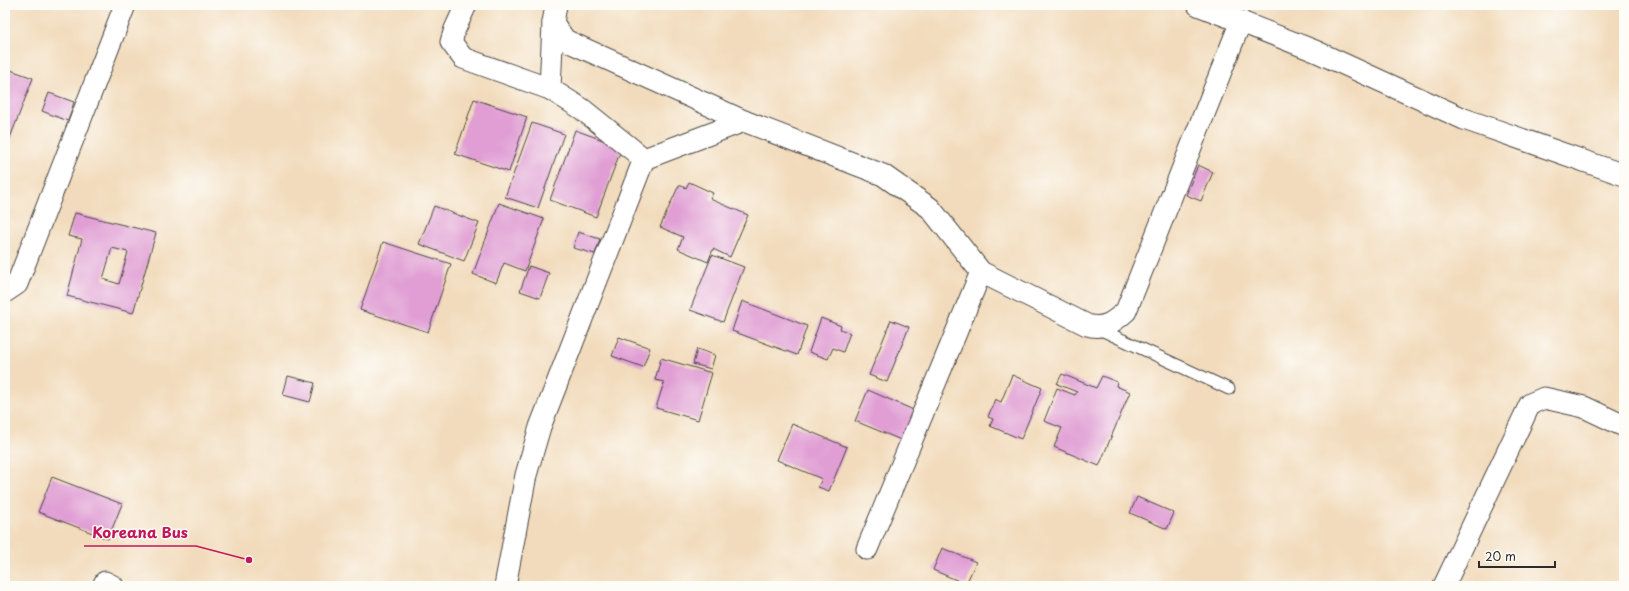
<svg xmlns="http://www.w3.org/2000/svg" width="1629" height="591" font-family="'Playpen Sans',sans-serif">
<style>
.building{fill:#e09ed4;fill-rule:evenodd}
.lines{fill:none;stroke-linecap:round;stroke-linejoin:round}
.service-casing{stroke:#494541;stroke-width:13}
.minor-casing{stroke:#494541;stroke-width:23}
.service{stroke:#fff;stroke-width:11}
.minor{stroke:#fff;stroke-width:21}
.leader{fill:none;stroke:#c2185b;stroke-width:1.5}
.callout-dot{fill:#c2185b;stroke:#fdfcf7;stroke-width:1.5}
.callout-label{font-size:15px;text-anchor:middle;font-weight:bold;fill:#c2185b;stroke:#fdfcf7;stroke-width:3;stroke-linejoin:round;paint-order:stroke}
</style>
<rect width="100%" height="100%" fill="#fdfcf7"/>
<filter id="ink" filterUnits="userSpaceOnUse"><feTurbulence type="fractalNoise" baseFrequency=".025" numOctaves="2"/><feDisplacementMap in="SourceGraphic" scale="8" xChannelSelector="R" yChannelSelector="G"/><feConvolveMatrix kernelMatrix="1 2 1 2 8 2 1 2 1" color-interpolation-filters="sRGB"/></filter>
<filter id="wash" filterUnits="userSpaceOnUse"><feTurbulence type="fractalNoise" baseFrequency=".012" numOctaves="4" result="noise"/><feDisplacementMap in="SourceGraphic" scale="16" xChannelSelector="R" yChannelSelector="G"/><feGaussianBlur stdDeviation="0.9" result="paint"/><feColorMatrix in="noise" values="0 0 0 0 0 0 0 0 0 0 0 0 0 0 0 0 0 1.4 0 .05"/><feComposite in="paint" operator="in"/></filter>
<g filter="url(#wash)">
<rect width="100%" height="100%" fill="#f2dbbc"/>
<g id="blocks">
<g class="building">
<path d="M5 5H10L5 23Z"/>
<path d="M5 68 33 78 5 151Z"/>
<path d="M49 93 74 102 68 121 42 111Z"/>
<path d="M474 99 527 117 509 172 455 154Z"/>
<path d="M532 123 564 134 538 208 505 197Z"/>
<path d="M575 130 622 147 596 217 550 200Z"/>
<path d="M1198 165 1213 172 1201 201 1186 195Z"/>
<path d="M689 182 713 193 710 199 748 215 730 257 713 249 708 262 678 249 683 237 660 227 679 185 686 188Z"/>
<path d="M499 203 544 219 525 271 504 263 496 283 473 274Z"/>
<path d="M434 206 479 223 464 261 419 244Z"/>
<path d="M75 213 156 233 133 313 67 296 82 239 68 236ZM112 248 128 252 119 284 103 279Z"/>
<path d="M578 232 600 239 595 254 573 248Z"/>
<path d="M383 242 451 264 428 332 360 310Z"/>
<path d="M712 255 744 267 723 322 690 310Z"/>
<path d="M529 266 549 273 540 298 520 291Z"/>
<path d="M742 301 807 326 797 355 732 331Z"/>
<path d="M821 318 841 326 840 329 850 333 843 352 833 348 828 359 809 352Z"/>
<path d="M891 320 909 327 887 382 869 375Z"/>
<path d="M619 337 650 348 643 367 612 356Z"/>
<path d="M697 349 715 355 711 369 693 364Z"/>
<path d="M661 358 712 373 698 420 656 408 664 382 655 380Z"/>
<path d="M1062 374 1096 388 1102 376 1117 382 1116 386 1130 392 1099 466 1054 447 1062 428 1044 421 1057 388 1075 395 1077 392 1057 384Z"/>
<path d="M1012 375 1042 388 1021 439 990 426 993 419 988 417 995 399 1001 402Z"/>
<path d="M288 376 315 383 310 402 283 395Z"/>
<path d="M868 390 918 412 906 442 855 421Z"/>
<path d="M792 424 847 447 829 491 818 487 822 479 777 460Z"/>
<path d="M52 477 122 504 108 539 38 512Z"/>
<path d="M1137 497 1174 513 1167 529 1130 513Z"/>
<path d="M942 548 976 562 966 584 933 570Z"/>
</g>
</g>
</g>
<g filter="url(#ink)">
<use href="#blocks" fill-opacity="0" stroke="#494541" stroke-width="1"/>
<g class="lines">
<g class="service-casing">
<path id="service" d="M1097 328 1229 389"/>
</g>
<g class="minor-casing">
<g id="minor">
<path d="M466 5 455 29 451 42 463 58 550 89 582 109 644 159"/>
<path d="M556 5 553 23 565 40 744 121 883 175 930 208 981 272 1087 325C1104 330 1114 322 1126 311L1241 21"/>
<path d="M1198 5 1315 51 1464 119 1624 175"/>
<path d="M550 89 553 23"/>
<path d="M5 292 17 284 125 5"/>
<path d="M867 549 981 272"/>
<path d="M103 586 105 582 113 586"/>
<path d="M505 586 526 475 540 427 644 159 744 121"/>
<path d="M1444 586 1530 404 1544 398 1562 402 1584 407 1624 426"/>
</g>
</g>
<use href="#service" class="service"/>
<use href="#minor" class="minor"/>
</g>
</g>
<path class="leader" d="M249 560L196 546H84"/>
<circle class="callout-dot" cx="249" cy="560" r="4"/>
<g class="callout-label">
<text x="140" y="538">Koreana Bus</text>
</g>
<rect width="1629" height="591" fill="none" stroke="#fdfcf7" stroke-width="20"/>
<path d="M1479 561v6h76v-6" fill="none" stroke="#2b2b2b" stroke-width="2"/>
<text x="1485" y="561" font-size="12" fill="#2b2b2b" stroke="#fdfcf7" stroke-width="3" paint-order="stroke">20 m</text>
</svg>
